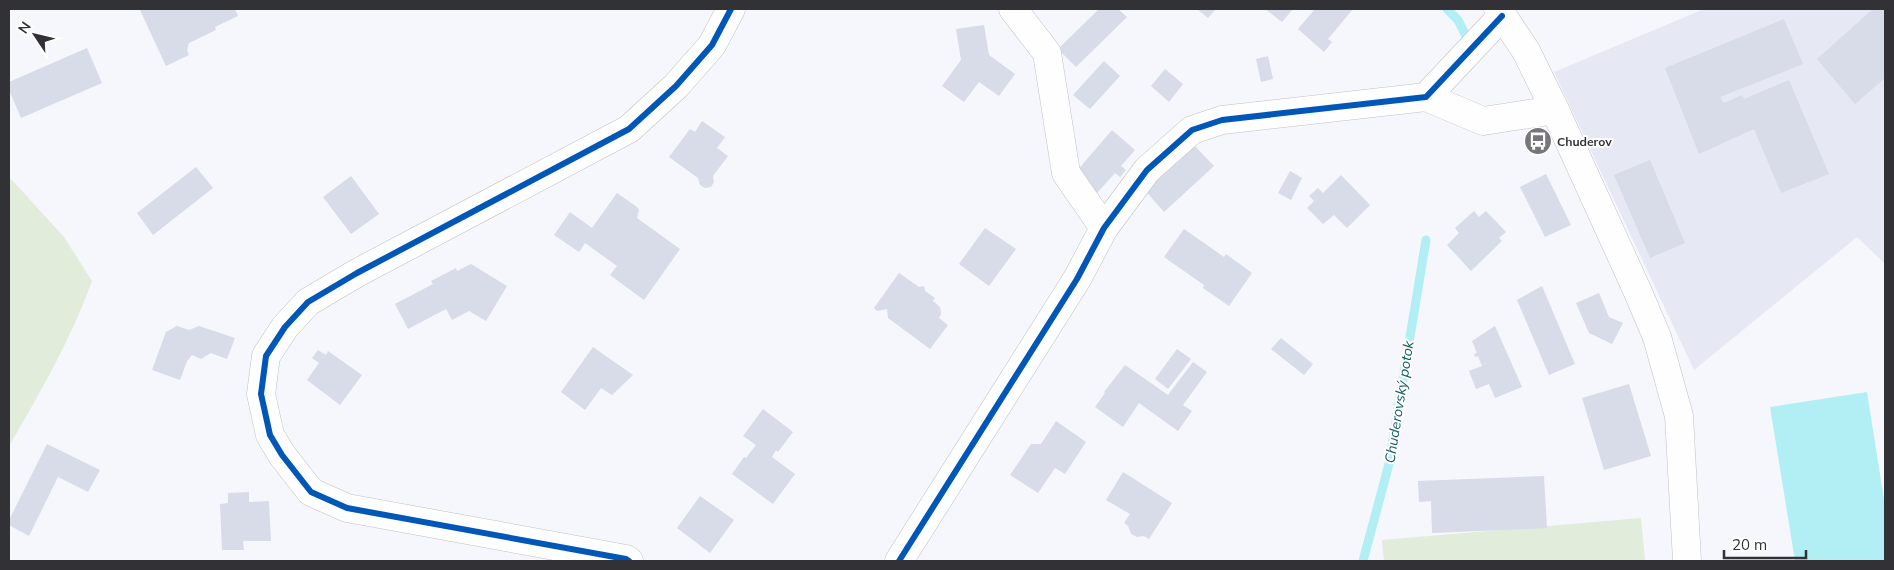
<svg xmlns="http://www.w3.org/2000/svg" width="1894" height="570" font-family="Mulish,sans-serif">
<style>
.built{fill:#e6e8f3}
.green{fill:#e1ecda}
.water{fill:#b1eff4}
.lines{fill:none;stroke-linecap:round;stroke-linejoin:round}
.stream{stroke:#b1eff4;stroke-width:9}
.building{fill:#d8dbe8}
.minor-casing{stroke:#c1c1c5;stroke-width:29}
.minor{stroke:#fefeff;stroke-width:28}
.cycleway-casing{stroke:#fff;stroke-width:9}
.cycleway{stroke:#0057b8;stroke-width:6}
.labels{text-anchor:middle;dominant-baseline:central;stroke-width:4;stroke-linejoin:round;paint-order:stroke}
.poi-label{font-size:12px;font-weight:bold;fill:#323236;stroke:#fff;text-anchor:start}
.water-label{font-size:14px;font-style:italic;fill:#0f5c5f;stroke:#fff}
</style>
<rect width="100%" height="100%" fill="#f6f7fc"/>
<path class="built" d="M1704 9H1885V264L1857 237 1694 370 1554 72Z"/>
<g class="green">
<path d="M9 179 12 180 64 237 92 281C71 339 40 393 9 446Z"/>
<path d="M1641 518 1645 561H1384L1382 540Z"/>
</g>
<path class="water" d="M1867 392 1885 506V561H1795L1770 407Z"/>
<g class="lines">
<g class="stream">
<path d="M1447 9 1458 20 1467 38"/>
<path d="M1363 561 1389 464 1426 240"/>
</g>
</g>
<g class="building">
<path d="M143 9H235L238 16 215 27 216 30 189 43 187 50 189 55 166 66 140 10Z"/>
<path d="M1099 9H1118L1127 17 1076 67 1058 49Z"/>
<path d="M1197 9H1216L1208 18Z"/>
<path d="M1265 9H1293L1282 22Z"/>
<path d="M1315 9H1353L1328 39 1332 42 1324 52 1298 29Z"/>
<path d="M1873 9H1885V78L1855 104 1817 59Z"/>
<path d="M1784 19 1803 64 1720 97 1724 103 1742 95 1744 99 1789 80 1829 174 1781 193 1754 129 1699 154 1665 68Z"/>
<path d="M984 25 989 55 1015 74 999 96 979 82 964 102 942 86 961 60 956 29Z"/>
<path d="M87 48 102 83 21 118 9 90V82Z"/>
<path d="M1268 56 1273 79 1261 82 1256 59Z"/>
<path d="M1104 61 1120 76 1090 109 1073 95Z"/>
<path d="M1165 69 1183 84 1169 102 1151 86Z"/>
<path d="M702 121 725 137 717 148 728 156 713 176 714 182 711 187 705 188 700 185 698 178 669 157 690 129 695 132Z"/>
<path d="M1112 130 1135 150 1121 166 1126 170 1120 177 1115 173 1096 194 1076 172Z"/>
<path d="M1192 143 1214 166 1164 212 1143 188Z"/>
<path d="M1650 160 1685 243 1650 258 1614 175Z"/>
<path d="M196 167 213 188 153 235 137 213Z"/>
<path d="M1290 171 1302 178 1291 200 1278 193Z"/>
<path d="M1546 174 1571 225 1545 237 1520 187Z"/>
<path d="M1341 175 1370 205 1347 228 1334 215 1323 224 1307 208 1314 201 1309 196 1318 188 1323 193Z"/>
<path d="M351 176 379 214 351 234 323 197Z"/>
<path d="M617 193 637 207 639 210 637 218 680 249 644 300 610 275 617 266 585 243 579 252 554 235 570 212 592 228Z"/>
<path d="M1474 211 1479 217 1486 211 1506 232 1499 238 1502 241 1471 271 1447 245 1459 233 1455 228Z"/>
<path d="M985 228 1016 249 989 286 959 264Z"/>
<path d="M1184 229 1224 257 1226 254 1252 273 1229 306 1203 288 1204 285 1164 257Z"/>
<path d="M471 264 507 286 486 321 469 311 452 320 446 309 408 329 395 304 433 284 431 281 456 268 457 271Z"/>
<path d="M899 273 919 287 924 286 925 291 935 298 933 301 940 307 941 314 939 318 948 325 930 349 888 318 887 309 877 311 874 308Z"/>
<path d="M1542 286 1575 364 1549 375 1517 300Z"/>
<path d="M1599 293 1609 317 1623 323 1612 344 1589 333 1576 303Z"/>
<path d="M177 326 189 330 199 326 235 338 227 359 211 353 201 359 192 355 187 361 180 380 152 370 166 332Z"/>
<path d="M1495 326 1522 387 1495 398 1489 384 1476 389 1469 371 1482 366 1478 356 1475 357 1474 354 1477 353 1472 341Z"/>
<path d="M1281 338 1313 364 1304 375 1271 349Z"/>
<path d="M593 347 633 375 612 395 601 388 585 410 561 392Z"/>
<path d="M1177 349 1191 359 1168 389 1155 379Z"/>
<path d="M318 350 326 355 328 351 362 375 340 405 307 380 319 363 312 358Z"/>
<path d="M1193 362 1207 372 1183 405 1192 411 1178 431 1139 403 1123 427 1095 407 1105 393 1104 392 1125 365 1168 395Z"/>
<path d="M1629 384 1651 456 1604 470 1582 398Z"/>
<path d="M763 409 793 432 778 452 776 450 772 457 795 474 773 504 732 474 744 457 746 458 756 445 743 436Z"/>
<path d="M1056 421 1086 442 1065 474 1055 468 1038 493 1010 475 1031 444H1041Z"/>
<path d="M47 444 100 470 88 492 58 477 29 536 9 525V520Z"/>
<path d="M1123 472 1172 503 1149 539 1144 536 1137 537 1131 534 1128 526 1124 523 1130 514 1106 500Z"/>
<path d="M1544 476 1547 528 1432 533 1431 501 1419 502 1418 481Z"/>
<path d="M249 492V502L269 501 271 541H243L244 550H222L220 504 228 503V493Z"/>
<path d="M700 496 734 520 710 553 677 528Z"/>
</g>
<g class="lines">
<g class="minor-casing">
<g id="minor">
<path d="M1013 9 1047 53 1066 173 1104 228"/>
<path d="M1498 9 1526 51 1555 110 1637 290 1657 337 1679 416 1687 561"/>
<path d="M1426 97 1483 121 1555 110"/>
<path d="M629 561 626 559 347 508 311 492 282 455 270 435 261 394 266 356 285 327 308 302 357 273 629 129 676 86 712 45 731 9"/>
<path d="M899 561 1077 279 1104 228 1147 170 1192 130 1222 120 1426 97 1502 16"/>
</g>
</g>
<use href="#minor" class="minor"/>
<g class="cycleway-casing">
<g id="cycleway">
<path d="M629 561 626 559 347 508 311 492 282 455 270 435 261 394 266 356 285 327 308 302 357 273 629 129 676 86 712 45 731 9"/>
<path d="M899 561 1077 279 1104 228 1147 170 1192 130 1222 120 1426 97 1502 16"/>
</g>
</g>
<use href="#cycleway" class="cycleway"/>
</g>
<defs>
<g id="bus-disc" transform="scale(1.4375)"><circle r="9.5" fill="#77777b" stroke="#fff"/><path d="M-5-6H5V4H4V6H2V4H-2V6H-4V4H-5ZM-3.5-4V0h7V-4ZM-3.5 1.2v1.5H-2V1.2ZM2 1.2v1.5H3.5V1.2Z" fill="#fff"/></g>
</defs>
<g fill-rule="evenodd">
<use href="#bus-disc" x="1538" y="141"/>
</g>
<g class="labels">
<g class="poi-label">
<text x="1557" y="141">Chuderov</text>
</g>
<g class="water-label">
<text transform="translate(1399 402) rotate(-81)">Chuderovský potok</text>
</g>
</g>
<rect width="1894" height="570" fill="none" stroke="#323236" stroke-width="20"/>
<g transform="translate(35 35) rotate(305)" stroke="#ffffff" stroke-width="4" paint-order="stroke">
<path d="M0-4L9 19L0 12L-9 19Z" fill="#323236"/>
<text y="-8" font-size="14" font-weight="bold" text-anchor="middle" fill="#323236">N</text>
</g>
<path d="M1724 550v8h82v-8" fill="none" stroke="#323236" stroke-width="2.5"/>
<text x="1732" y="550" font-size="15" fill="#323236" stroke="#ffffff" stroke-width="4" paint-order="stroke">20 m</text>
</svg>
